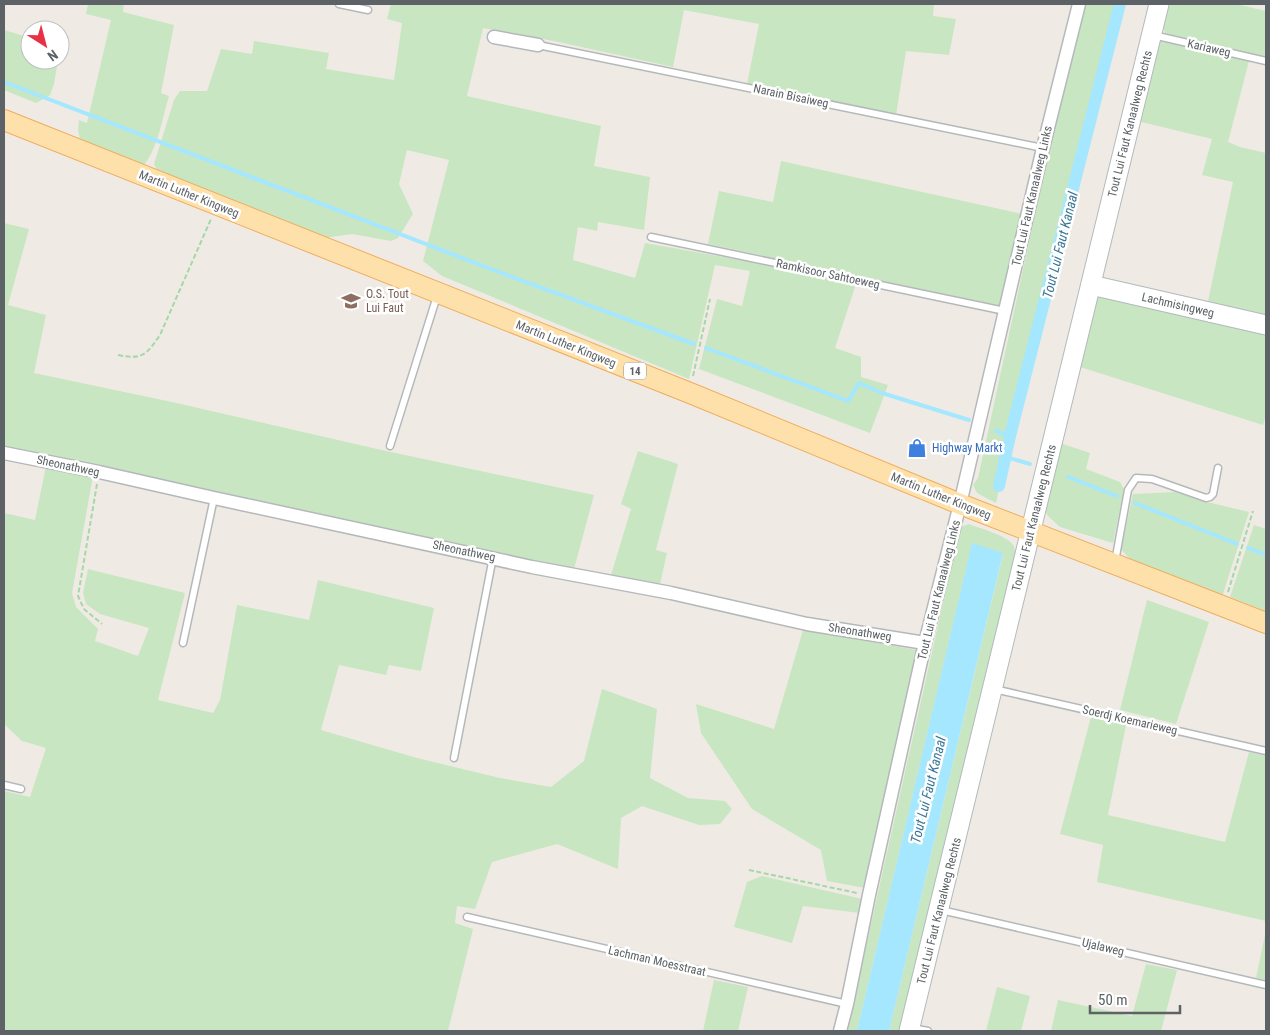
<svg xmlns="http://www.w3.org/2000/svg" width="1270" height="1035" font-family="'Roboto Condensed',sans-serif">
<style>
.green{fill:#c8e6c1}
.water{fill:#a5e7fe}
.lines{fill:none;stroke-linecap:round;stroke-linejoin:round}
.stream{stroke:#a5e7fe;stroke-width:4}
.canal{stroke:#a5e7fe;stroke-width:12}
.lane-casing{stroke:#b5b8bb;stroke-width:9}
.street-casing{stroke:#b5b8bb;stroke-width:15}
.secondary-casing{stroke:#b3b9bc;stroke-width:21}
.primary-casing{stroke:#f0ac5c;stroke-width:22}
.path{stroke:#a4d8a8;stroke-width:2;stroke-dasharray:5 2.5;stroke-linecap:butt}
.lane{stroke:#fff;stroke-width:6}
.street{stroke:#fff;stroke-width:12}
.secondary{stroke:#fff;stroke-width:19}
.primary{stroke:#fee1aa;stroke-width:20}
.labels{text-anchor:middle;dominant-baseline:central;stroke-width:5;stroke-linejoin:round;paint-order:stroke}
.shield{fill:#fff;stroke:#8d9193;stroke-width:1}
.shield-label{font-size:11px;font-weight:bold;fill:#5c6265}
.street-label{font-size:12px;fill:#5c6265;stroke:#fff}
.education-label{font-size:12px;fill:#785e54;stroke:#fff;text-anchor:start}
.shop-label{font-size:12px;fill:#366cbe;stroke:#fff;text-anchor:start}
.water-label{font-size:14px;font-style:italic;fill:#3a7796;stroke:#fff}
</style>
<rect width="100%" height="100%" fill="#efebe4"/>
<g class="green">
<path d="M88 4H124L123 12 174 25 161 93 169 96C162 119 158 149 143 166L88 144 80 139 78 130 79 120 87 123 111 20 86 14Z"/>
<path d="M391 4H934L933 16 956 19 949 55 906 51 896 115 747 84 759 24 684 10 673 67 554 41 483 28 467 96 601 126 594 166 650 177 644 230 598 222 597 231 578 227 573 260 635 278 645 243 752 262 856 284 835 348 861 357V377L888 385 870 433 699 369 717 299 742 306 750 271 715 265 689 379 442 276 423 261 449 160 407 150 399 184 413 214 398 238 391 241 352 234 324 238 159 174 154 164 174 100 180 91H207L221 49 252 54 254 41 329 53 326 69 394 80 402 23 387 19Z"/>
<path d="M1086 4H1120L1010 436 996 503 977 493 973 485 978 478 1049 149Z"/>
<path d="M1168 4H1236L1266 11V57L1165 33 1162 24Z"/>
<path d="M4 30 30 38V60H58L54 84 50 95 36 103 4 90Z"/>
<path d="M1159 41 1249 61 1228 142 1240 147 1266 153V319L1207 306 1233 182 1202 175 1212 139 1137 121Z"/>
<path d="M781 161 1022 214 1002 306 708 244 719 191 773 202Z"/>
<path d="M4 223 29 229 8 305 46 315 34 373 172 402 386 451 594 495 574 569 4 446Z"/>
<path d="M1097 295 1266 334V415L1263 425 1077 366Z"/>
<path d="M1060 443 1090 453 1086 469 1120 482 1124 489 1113 543 1060 527 1048 516 1043 507Z"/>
<path d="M638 451 678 464 656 550 667 553 660 584 611 575 631 509 621 504Z"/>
<path d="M46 466 93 476 72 593 76 607 98 629 95 641 138 656 149 628 100 614 86 604 83 593 88 569 185 593 158 700 213 713 220 700 237 605 309 620 318 580 434 608 421 671 389 665 386 675 339 665 321 730 417 758 500 778 551 787 584 761 602 689 657 709 650 778 688 798 725 801 732 809 720 824 699 825 642 806 621 818 618 869 557 844 492 862 475 909 457 906 455 923 473 929 448 1031H4V791L30 797 46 748 22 741 4 724V513L35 520Z"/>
<path d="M1175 492 1207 502 1249 512 1222 597 1136 566 1121 549 1133 494Z"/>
<path d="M969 524C981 529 1007 535 1014 546 1014 547 1016 554 1016 554L903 1031H889L1003 554 972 544 857 1031H847L960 527Z"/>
<path d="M1254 525 1266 529V611L1230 597Z"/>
<path d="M1147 600 1209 622 1176 724 1120 710Z"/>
<path d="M803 630 917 650 865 888 827 881 821 850 752 809 701 733 696 704 774 729Z"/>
<path d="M1091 717 1126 725 1108 815 1225 842 1249 752 1266 756V921L1097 882 1103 845 1060 834Z"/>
<path d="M762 876 862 899 860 913 803 906 792 943 734 927 747 882Z"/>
<path d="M1266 930V980L1256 978Z"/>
<path d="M1146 964 1177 970 1161 1031H1051L1058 1000 1132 1016Z"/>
<path d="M714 980 748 987 738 1031H703Z"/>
<path d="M997 987 1030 996 1021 1031H986Z"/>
</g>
<path class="water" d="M972 543 1003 553 889 1031H857Z"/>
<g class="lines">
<g class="stream">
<path d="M4 82 491 269 694 344"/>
<path d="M706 348 848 401 859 383 882 393 969 420"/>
<path d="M996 431 1010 436"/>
<path d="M1006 457 1030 464"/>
<path d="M1068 477 1117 496"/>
<path d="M1135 503 1237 544"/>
<path d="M1248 548 1266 555"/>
</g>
<path class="canal" d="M999 486 1010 436 1120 4"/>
<g class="lane-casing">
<g id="lane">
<path d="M339 4 368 10"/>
<path d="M1153 35 1266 61"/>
<path d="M538 45 1043 148"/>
<path d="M651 237 1005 311"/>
<path d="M390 446 437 296"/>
<path d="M1115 562 1128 490 1136 478 1152 479 1206 498 1210 497 1213 494 1218 468"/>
<path d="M183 643 214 498"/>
<path d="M994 689 1266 751"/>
<path d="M454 758 493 557"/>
<path d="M4 785 21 789"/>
<path d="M941 910 1266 985"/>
<path d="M467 917 847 1004"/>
<path d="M912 1028 928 1031"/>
</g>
</g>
<g class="street-casing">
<g id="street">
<path d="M494 37 538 45"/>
<path d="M4 453 99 472 214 498 532 567 671 593 807 624 925 643"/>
<path d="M840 1031 847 1004 869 895 925 643 960 504 1043 148 1079 4"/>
</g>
</g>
<g class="secondary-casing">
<g id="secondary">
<path d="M1091 285 1266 325"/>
<path d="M909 1031 1159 4"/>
</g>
</g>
<g class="primary-casing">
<path id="primary" d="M4 120 690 393 960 504 1266 623"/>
</g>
<g class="path">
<path d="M118 355C143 360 146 355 160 335L211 219"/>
<path d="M693 376 710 299"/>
<path d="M97 484 78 596 84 609 102 624"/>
<path d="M1228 592 1253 511"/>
<path d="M749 870 857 893"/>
</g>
<use href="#lane" class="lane"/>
<use href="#street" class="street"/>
<use href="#secondary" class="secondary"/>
<use href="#primary" class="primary"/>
</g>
<defs>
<g id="school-bare" transform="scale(1.5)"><path d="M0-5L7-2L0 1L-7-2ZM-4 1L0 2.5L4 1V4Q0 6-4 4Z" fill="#8d6e63" stroke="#fff" stroke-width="2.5" paint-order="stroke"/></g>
<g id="shop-bare" transform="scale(1.5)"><path d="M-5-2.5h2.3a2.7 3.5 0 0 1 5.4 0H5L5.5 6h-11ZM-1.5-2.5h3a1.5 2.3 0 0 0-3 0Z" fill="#3f7fe0" stroke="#fff" stroke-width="2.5" paint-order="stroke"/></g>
</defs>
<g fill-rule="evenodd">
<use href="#school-bare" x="351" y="301"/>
<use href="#shop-bare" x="917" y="448"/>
</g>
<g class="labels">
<rect class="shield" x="624" y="362.5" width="22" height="17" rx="4"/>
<g class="shield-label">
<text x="635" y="371">14</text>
</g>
<g class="street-label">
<text transform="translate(1209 48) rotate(13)">Kariaweg</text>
<text transform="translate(791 96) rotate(12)">Narain Bisaiweg</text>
<text transform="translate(1130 124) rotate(-76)">Tout Lui Faut Kanaalweg Rechts</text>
<text transform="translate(189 194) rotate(22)">Martin Luther Kingweg</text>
<text transform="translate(1032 196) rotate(-77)">Tout Lui Faut Kanaalweg Links</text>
<text transform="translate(828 274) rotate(12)">Ramkisoor Sahtoeweg</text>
<text transform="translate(1178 305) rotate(13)">Lachmisingweg</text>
<text transform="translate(566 344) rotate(22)">Martin Luther Kingweg</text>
<text transform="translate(68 466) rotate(12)">Sheonathweg</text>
<text transform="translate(941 496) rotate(22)">Martin Luther Kingweg</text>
<text transform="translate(1034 518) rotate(-76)">Tout Lui Faut Kanaalweg Rechts</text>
<text transform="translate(464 551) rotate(12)">Sheonathweg</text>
<text transform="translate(939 590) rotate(-76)">Tout Lui Faut Kanaalweg Links</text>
<text transform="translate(860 632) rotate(9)">Sheonathweg</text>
<text transform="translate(1130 720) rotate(13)">Soerdj Koemarieweg</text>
<text transform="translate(939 911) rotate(-76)">Tout Lui Faut Kanaalweg Rechts</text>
<text transform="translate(1103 947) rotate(13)">Ujalaweg</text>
<text transform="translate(657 961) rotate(13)">Lachman Moesstraat</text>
</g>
<g class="education-label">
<text x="366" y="294">O.S. Tout<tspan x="366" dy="14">Lui Faut</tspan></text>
</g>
<g class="shop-label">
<text x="932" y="448">Highway Markt</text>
</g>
<g class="water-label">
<text transform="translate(1060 245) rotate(-76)">Tout Lui Faut Kanaal</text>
<text transform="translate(928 790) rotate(-76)">Tout Lui Faut Kanaal</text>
</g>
</g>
<rect width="1270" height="1035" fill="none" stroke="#5c6265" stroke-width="10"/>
<g transform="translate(45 45) rotate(144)"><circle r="24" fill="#ffffff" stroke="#bec0c1"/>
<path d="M0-4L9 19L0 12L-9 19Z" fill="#e83144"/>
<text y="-8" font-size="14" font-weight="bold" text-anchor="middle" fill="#5c6265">N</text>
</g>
<path d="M1090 1005v8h90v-8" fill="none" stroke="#5c6265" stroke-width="2.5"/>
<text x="1098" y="1005" font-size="15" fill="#5c6265" stroke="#ffffff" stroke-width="4" paint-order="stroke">50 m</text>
</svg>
